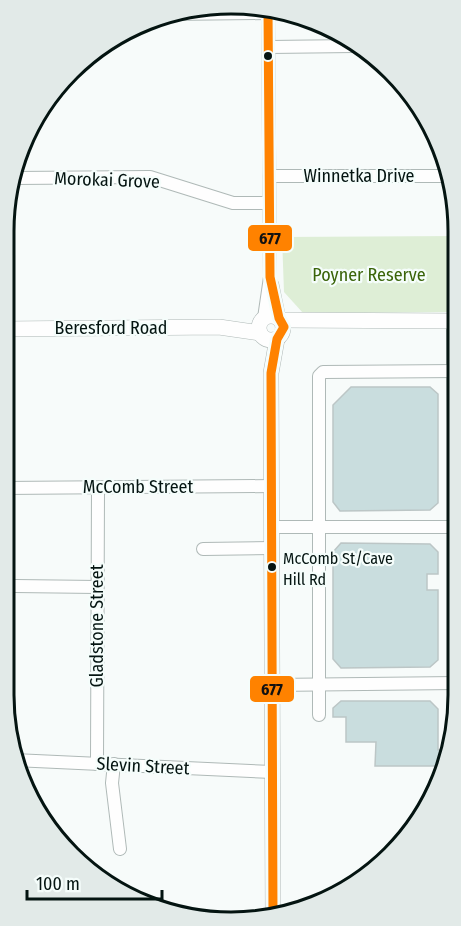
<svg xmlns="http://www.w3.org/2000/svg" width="461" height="926" font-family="'Fira Sans Condensed',sans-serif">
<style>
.green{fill:#deeed6}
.building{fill:#c9ddde;stroke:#bcc6c6;stroke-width:1.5}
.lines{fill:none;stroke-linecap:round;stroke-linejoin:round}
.minor-casing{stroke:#afb9b7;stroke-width:14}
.major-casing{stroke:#afb9b7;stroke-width:16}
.minor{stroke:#fefefe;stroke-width:12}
.major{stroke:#fefefe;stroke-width:15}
.bus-1-casing{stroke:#f5fdfb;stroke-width:14}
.bus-1{stroke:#ff8200;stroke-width:9}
.bus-dot{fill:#041411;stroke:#f5fdfb;stroke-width:2}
.labels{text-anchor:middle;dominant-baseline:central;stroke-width:4.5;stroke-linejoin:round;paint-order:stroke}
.bus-label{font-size:16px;fill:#041411;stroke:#f5fdfb;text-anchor:start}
.street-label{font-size:18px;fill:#041411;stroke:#f5fdfb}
.park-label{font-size:18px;fill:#3a640a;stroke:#f5fdfb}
.rim{fill:none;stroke:#041411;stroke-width:3}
.line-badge{stroke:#f5fdfb;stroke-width:2}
.pale-badge-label{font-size:16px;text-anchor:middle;font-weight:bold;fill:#111}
</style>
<rect width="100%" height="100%" fill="#f7fbfa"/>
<path class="green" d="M456 236V312L303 313 284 292 282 237Z"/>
<g class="building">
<path d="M351 387H430L438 394V503L430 510 340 511 333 502V405Z"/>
<path d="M341 543 430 544 438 552V574H427V590H438V660L430 667 341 668 333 659V552Z"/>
<path d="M341 701H430L438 709V750H447L443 766H375L376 742H346V717H333V708Z"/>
</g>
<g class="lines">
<g class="minor-casing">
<g id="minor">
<path d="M168 14 268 13"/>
<path d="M269 47 354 46"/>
<path d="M269 176H449"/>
<path d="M14 178 150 177 233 203H269"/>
<path d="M272 284 279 318"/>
<path d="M264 318 270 277 268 10"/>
<path d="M453 330 457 713"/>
<path d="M3 488 272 486"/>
<path d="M272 527H455"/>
<path d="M203 549 272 548"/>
<path d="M15 586 97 587"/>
<path d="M272 685 457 683"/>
<path d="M319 715V376L323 372 457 371"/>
<path d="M14 760 272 772"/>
<path d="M97 764 98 488"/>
<path d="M114 764 112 783 120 849"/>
</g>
</g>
<g class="major-casing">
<g id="major">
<circle cx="271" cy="328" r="12"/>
<path d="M281 320 456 321"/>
<path d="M3 329 219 327 260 333"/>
<path d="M273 917 271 373 277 339"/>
</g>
</g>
<use href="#minor" class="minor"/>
<use href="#major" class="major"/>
<g class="bus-1-casing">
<path id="bus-1" d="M268 10 270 277 279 318 284 327 277 339 271 373 273 917"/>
</g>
<use href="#bus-1" class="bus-1"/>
</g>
<g class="bus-dot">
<circle cx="268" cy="56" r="5"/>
<circle cx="272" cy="567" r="5"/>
</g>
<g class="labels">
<g class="bus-label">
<text x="283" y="558">McComb St/Cave<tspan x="283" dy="21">Hill Rd</tspan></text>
</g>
<g class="street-label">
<text x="359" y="176">Winnetka Drive</text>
<text transform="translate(107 180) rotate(2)">Morokai Grove</text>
<text x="111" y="328">Beresford Road</text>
<text x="138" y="487">McComb Street</text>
<text transform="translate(97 626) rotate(-90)">Gladstone Street</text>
<text transform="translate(143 766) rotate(3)">Slevin Street</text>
</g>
<g class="park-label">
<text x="369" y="275">Poyner Reserve</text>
</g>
</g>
<path d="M0 0H461V926H0ZM231 14H231A217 217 0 0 1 448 231V695A217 217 0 0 1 231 912H231A217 217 0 0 1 14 695V231A217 217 0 0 1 231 14Z" fill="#e2eae8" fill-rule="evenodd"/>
<path class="rim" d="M231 14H231A217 217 0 0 1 448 231V695A217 217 0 0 1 231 912H231A217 217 0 0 1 14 695V231A217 217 0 0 1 231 14Z"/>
<g class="line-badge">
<rect x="247" y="224" width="46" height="28" rx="6" fill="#ff8200"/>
<rect x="249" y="675" width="46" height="28" rx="6" fill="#ff8200"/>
</g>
<g class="pale-badge-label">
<text x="270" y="244">677</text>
<text x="272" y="695">677</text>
</g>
<path d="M27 890v9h135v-9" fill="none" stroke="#041411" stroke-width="3"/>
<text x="36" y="890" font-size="18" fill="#041411" stroke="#f5fdfb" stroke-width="4.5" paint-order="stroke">100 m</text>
</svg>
